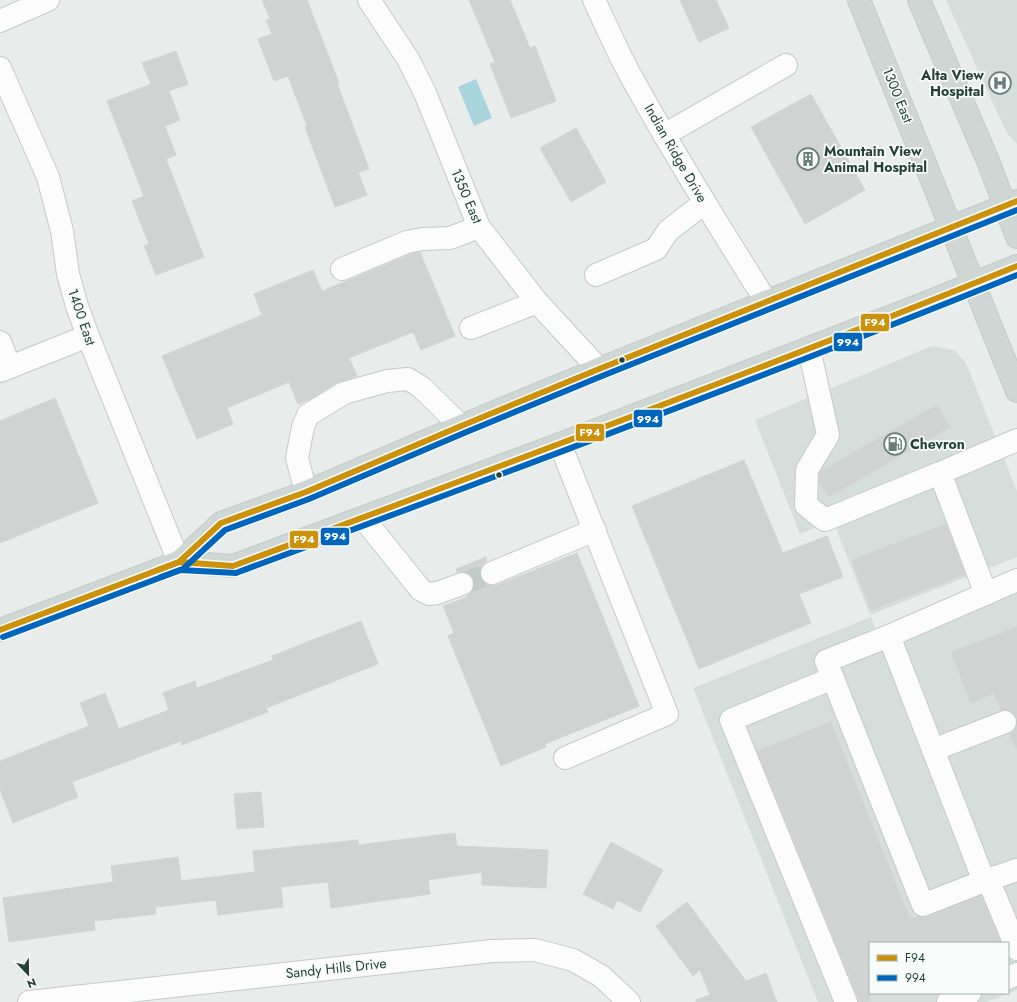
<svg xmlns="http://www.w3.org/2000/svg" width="1017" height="1002" font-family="Jost,sans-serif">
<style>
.built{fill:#d6dedb;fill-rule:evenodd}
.water{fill:#a9d4db}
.building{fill:#cfd4d2;stroke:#d1d6d4}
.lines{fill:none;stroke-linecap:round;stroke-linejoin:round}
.minor-tunnel{stroke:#c1cbc8;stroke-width:22;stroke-dasharray:22 11;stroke-linecap:butt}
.minor-casing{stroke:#c5cac8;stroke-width:24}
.major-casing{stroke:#c3ccc9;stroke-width:24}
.minor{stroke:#fcfcfc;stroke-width:22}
.major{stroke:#cfd7d5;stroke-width:22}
.bus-1-casing{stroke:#f7fbf9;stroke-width:9}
.bus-2-casing{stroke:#f7fbf9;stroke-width:9}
.bus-1{stroke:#cd920c;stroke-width:6}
.bus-2{stroke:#0065bd;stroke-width:6}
.bus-dot{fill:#24423a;stroke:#f7fbf9;stroke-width:1.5}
.labels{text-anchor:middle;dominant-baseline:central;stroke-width:3.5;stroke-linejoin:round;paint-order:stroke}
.poi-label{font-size:14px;font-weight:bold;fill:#24423a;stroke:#f7fbf9;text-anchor:start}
.street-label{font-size:14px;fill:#24423a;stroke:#f7fbf9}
.line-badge{stroke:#f7fbf9;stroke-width:1.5}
.badge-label{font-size:11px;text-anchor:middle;font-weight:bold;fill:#fff}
</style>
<rect width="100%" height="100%" fill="#e8edeb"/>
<g class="built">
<path d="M946 0H1017V144L1009 136 1003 125Z"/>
<path d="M932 346 954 350 966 363 1017 491V557L870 615 833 521 800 534 755 420Z"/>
<path d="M1017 593V858L988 870 1017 940V990L987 1002H818L693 688 871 617 882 646ZM870 943H1008V993H870Z"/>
<path d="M1017 880V931L999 887Z"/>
</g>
<path class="water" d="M476 79 492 118 474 126 458 87Z"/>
<g class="building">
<path d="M262 0H307L339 83H337L369 169 358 172 367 195 335 207 305 127 307 126 288 76 274 81 258 39 272 34 266 20 270 19Z"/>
<path d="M469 0H510L530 48 535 46 556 101 511 118 490 64 495 62Z"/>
<path d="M680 0H716L729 28 699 42Z"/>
<path d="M176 51 188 84 169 91 180 120 165 126 176 155 166 159 204 257 156 275 144 246 149 244 132 201 144 196 107 101 151 84 142 63Z"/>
<path d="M811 94 865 190 805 224 751 127Z"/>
<path d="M576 128 606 182 571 202 540 148Z"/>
<path d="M420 252 455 336 421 350 413 332 349 358 357 376 338 382 310 399 298 404 289 382 227 408 233 424 197 439 162 356 262 315 254 294 313 270 322 291 414 253Z"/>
<path d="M55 398 98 503 0 543V421Z"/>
<path d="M937 405 950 427 829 497 819 481V474L821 471Z"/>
<path d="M744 460 783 553 827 536 843 577 799 594 811 623 699 669 632 506Z"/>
<path d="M946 524 965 574 871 610 852 560Z"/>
<path d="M577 553 639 706 545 744 546 747 501 766 448 636 454 633 443 606 467 597V596L472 592 474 586V579L470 575 464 572H457L456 569 486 557 487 561 482 566 480 572V577L485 583 490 585H497Z"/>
<path d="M361 621 378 664 266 708 268 712 182 745 181 741 72 782 78 797 13 823 0 790V761L89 726 80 703 105 693 119 729 169 710 163 693 195 681 197 688 273 660 272 656Z"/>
<path d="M1017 627V720L1016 717 1012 712 1007 710H1001L994 693 971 703 951 652Z"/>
<path d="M831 722 910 919 918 916 922 917H928L981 895 1001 943H870V1002H858V997L757 751Z"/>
<path d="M1017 725V748H1015L1010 734 1014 730Z"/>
<path d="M261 792 264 827 237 829 234 794Z"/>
<path d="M455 833 457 846 548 850 546 888 482 885V872L428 880 430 894 331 908 328 882 281 887 283 907 218 915 216 900 155 907 156 914 94 921 95 930 9 942 3 898 113 882 111 866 178 857 181 881 255 872 253 851 358 840V845Z"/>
<path d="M611 842 663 870 640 912 617 900 613 909 583 894Z"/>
<path d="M687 902 746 981 766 973 777 1002H696V1000L710 995 700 970 693 976 656 926Z"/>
</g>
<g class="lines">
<path class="minor-tunnel" d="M462 584 492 573"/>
<g class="minor-casing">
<g id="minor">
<path d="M369 0 408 59 425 93 479 227 537 302 599 369"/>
<path d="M594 0C605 23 615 46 627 69 670 148 718 225 766 301"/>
<path d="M0 21 48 0"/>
<path d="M0 68 48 177 62 231 68 274 77 306 88 336 179 562"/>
<path d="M664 135 786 65"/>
<path d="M342 269 407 242 422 239 450 238 479 227"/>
<path d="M596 275 656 249 668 231 704 203"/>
<path d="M471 328 537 302"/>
<path d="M0 342 10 367"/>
<path d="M809 348 828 435 807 470 806 505 825 520 940 473"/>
<path d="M0 371 88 336"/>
<path d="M560 444 667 714 565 758"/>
<path d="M306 492 297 458 303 427 308 415 344 393 387 381 408 379 421 387 461 426"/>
<path d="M363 518 421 590 429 594 437 593 462 584"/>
<path d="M492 573 595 530"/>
<path d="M1017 580 889 636 984 881 1017 870"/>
<path d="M986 594 940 473 1017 440"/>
<path d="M889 636 826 661 923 905 984 881"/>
<path d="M833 678 731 720 846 1002"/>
<path d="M933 750 1005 722"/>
<path d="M988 879 1017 949"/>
<path d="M1008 978 1017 974"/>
<path d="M29 1002 492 951 535 950 573 960 601 976 629 1002"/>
<path d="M948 1002 970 993"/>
</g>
</g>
<g class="major-casing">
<g id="major">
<path d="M859 0 1017 391"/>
<path d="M919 0 988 161 1017 237"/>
<path d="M179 562 233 566 560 444 923 304 1017 266"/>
<path d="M0 630 179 562 221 523 306 492 461 426 599 369 1017 201"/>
</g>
</g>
<use href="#minor" class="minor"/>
<use href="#major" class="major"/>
<g class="bus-1-casing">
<g id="bus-1">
<path d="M158 570 179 562 233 566C495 468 758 371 1017 266"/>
<path d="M0 630 179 562 221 523 306 492 461 426 599 369 1017 201"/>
</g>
</g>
<g class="bus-2-casing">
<g id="bus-2">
<path d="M161 577 180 570 236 573C497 476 759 379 1017 275"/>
<path d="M3 637 183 569 225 530 309 499 464 433 602 376 1017 210"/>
</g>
</g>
<use href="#bus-1" class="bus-1"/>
<use href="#bus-2" class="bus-2"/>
</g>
<defs>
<g id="hospital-ring" transform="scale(1.15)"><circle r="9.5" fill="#f7fbf9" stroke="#697e78" stroke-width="1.5"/><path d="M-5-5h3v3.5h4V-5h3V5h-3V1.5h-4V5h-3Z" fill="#697e78"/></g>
<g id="building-ring" transform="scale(1.15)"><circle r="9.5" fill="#f7fbf9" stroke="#697e78" stroke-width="1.5"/><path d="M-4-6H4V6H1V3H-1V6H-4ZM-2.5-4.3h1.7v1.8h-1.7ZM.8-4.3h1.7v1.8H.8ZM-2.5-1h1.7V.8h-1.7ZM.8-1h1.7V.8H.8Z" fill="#697e78"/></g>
<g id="fuel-ring" transform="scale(1.15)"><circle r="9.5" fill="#f7fbf9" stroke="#697e78" stroke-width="1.5"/><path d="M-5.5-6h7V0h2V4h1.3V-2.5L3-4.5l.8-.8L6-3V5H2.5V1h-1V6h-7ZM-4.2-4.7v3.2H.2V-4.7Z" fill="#697e78"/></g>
</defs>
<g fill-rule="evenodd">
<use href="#hospital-ring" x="1000" y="83"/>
<use href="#building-ring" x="808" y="159"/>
<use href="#fuel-ring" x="895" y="444"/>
</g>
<g class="bus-dot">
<circle cx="622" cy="360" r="3.5"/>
<circle cx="499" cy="475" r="3.5"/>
</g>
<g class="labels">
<g class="poi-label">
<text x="984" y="75" text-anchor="end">Alta View<tspan x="984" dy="16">Hospital</tspan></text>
<text x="824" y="151">Mountain View<tspan x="824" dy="16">Animal Hospital</tspan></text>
<text x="910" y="444">Chevron</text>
</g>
<g class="street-label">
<text transform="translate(898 95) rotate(68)">1300 East</text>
<text transform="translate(676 153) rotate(60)">Indian Ridge Drive</text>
<text transform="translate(467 196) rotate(67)">1350 East</text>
<text transform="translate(82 317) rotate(71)">1400 East</text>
<text transform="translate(336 968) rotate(-6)">Sandy Hills Drive</text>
</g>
</g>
<g class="line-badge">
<rect x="860" y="313" width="30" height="19" rx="4" fill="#cd920c"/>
<rect x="833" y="332" width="30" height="20" rx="4" fill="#0065bd"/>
<rect x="633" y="409" width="30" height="19" rx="4" fill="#0065bd"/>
<rect x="575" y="423" width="30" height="19" rx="4" fill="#cd920c"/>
<rect x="320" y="527" width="30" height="19" rx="4" fill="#0065bd"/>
<rect x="289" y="530" width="30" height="19" rx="4" fill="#cd920c"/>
</g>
<g class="badge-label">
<text x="875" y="326">F94</text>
<text x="848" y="346">994</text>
<text x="648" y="423">994</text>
<text x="590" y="436">F94</text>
<text x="335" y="540">994</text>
<text x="304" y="543">F94</text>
</g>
<rect x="869" y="942" width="140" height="52" fill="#f7fbf9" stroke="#a3b1ad"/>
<rect x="877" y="955" width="20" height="6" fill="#cd920c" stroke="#a3b1ad"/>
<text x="905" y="962" font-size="12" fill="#24423a">F94</text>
<rect x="877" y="975" width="20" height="6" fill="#0065bd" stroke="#a3b1ad"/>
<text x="905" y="982" font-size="12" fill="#24423a">994</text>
<g transform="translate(28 974) rotate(158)" stroke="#f7fbf9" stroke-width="3" paint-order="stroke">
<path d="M0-3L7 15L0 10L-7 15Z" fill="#24423a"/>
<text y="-6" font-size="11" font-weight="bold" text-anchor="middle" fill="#24423a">N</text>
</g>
</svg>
